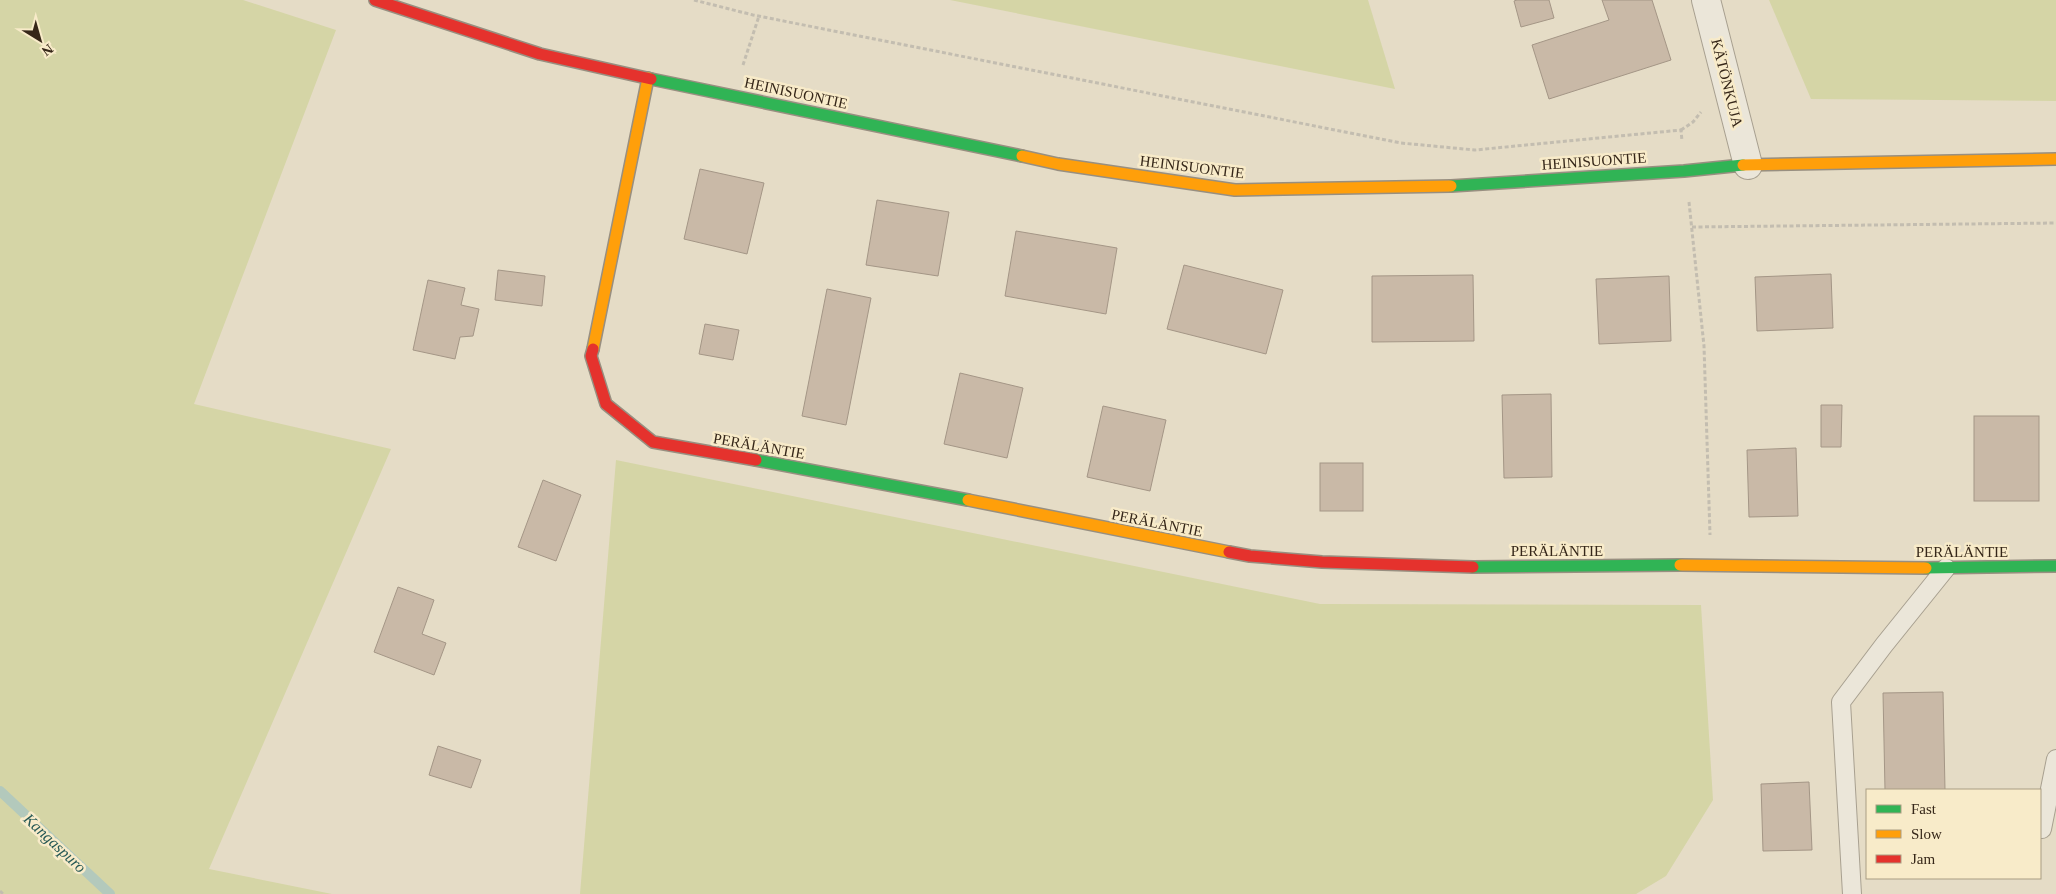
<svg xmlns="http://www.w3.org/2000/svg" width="2056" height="894" font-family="Georgia,serif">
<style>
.green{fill:#d5d5a6}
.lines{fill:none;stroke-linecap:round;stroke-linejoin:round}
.stream{stroke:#b3c9bc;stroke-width:10}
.building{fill:#c9b9a7;stroke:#a49686}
.lane-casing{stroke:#a8a090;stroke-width:20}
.street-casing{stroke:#a8a090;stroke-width:30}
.fast-casing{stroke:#988f80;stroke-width:14}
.slow-casing{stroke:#988f80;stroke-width:14}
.jam-casing{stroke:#988f80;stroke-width:14}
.path{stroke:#c3bdb0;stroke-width:3;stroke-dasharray:4 2.5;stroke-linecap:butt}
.lane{stroke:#ebe6d9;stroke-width:18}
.street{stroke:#ebe6d9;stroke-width:28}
.fast{stroke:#30b455;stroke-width:11}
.slow{stroke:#ff9f0a;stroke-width:11}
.jam{stroke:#e5322d;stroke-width:11}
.labels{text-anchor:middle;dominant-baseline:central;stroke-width:5;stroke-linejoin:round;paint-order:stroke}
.street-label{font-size:15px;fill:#362719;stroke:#f8ebc9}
.water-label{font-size:16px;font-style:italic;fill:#265855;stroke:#f8ebc9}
</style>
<rect width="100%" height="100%" fill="#e5dcc6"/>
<g class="green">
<path d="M0 0H243L336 30 194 404 391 449 209 869 332 894H0Z"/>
<path d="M950 0H1368L1395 89Z"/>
<path d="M1769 0H2056V101L1811 99Z"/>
<path d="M616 460 1320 604 1701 605 1713 800 1666 876 1636 894H580Z"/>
</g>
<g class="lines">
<path class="stream" d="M0 791 110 894"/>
</g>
<g class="building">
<path d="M1517 0H1549L1554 18 1521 27 1514 1Z"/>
<path d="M1602 0H1652L1671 60 1549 99 1532 45 1609 20Z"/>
<path d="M700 169 764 183 747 254 684 239Z"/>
<path d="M877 200 949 212 938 276 866 265Z"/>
<path d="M1016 231 1117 248 1106 314 1005 296Z"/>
<path d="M1184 265 1283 290 1266 354 1167 329Z"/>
<path d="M498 270 545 276 542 306 495 300Z"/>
<path d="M1831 274 1833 328 1757 331 1755 277Z"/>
<path d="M1473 275 1474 341 1372 342V276Z"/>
<path d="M1669 276 1671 341 1599 344 1596 279Z"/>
<path d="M428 280 465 288 461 305 479 309 473 336 460 337 455 359 413 350Z"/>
<path d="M827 289 871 298 846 425 802 416Z"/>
<path d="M705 324 739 330 733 360 699 354Z"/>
<path d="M960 373 1023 388 1007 458 944 444Z"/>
<path d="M1551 394 1552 477 1504 478 1502 395Z"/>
<path d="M1821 405H1842L1841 447H1821Z"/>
<path d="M1103 406 1166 420 1150 491 1087 477Z"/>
<rect x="1974" y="416" width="65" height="85"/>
<path d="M1796 448 1798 516 1749 517 1747 450Z"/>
<rect x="1320" y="463" width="43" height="48"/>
<path d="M543 480 581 495 556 561 518 547Z"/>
<path d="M398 587 434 600 422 634 446 643 434 675 374 652Z"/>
<path d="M1943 692 1945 790H1885L1883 693Z"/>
<path d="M438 746 481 760 471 788 429 775Z"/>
<path d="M1809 782 1812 850 1763 851 1761 784Z"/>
</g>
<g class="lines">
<g class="lane-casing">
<g id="lane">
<path d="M2042 829 2056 759"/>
<path d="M1852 894 1841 702 1884 645 1946 568"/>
</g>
</g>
<g class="street-casing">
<path id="street" d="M1706 0 1748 165"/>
</g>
<g class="fast-casing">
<g id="fast">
<path d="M651 79 1022 156"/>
<path d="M1451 186 1684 171 1743 165"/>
<path d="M756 460 968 500"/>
<path d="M1473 567 1680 565"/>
<path d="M1926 568 2056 566"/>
</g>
</g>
<g class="slow-casing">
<g id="slow">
<path d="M1022 156 1058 164 1235 190 1451 186"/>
<path d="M1743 165 2056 159"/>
<path d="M593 349 648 78"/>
<path d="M968 500 1229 552"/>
<path d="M1680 565 1926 568"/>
</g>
</g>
<g class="jam-casing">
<g id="jam">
<path d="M375 0 540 54 651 79"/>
<path d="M593 349 591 356 606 404 653 442 756 460"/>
<path d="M1229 552 1250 556 1322 562 1473 567"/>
</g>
</g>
<g class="path">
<path d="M694 0 753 15 1401 143 1475 150 1681 130 1682 141"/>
<path d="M743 65 759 16"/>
<path d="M1681 130 1693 122 1701 112"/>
<path d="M1689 202 1704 346 1710 535"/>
<path d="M1692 227 2056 223"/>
<path d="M0 891 3 894"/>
</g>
<use href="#lane" class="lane"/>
<use href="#street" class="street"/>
<use href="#fast" class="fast"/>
<use href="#slow" class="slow"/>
<use href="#jam" class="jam"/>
</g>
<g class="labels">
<g class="street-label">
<text transform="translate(1727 83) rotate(76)">KÄTÖNKUJA</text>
<text transform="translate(796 93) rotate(12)">HEINISUONTIE</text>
<text transform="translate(1594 161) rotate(-4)">HEINISUONTIE</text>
<text transform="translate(1192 167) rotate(7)">HEINISUONTIE</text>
<text transform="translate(759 446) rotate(10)">PERÄLÄNTIE</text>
<text transform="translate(1157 523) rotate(11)">PERÄLÄNTIE</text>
<text x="1557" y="551">PERÄLÄNTIE</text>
<text x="1962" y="552">PERÄLÄNTIE</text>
</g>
<g class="water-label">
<text transform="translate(55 843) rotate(43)">Kangaspuro</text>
</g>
</g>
<rect x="1866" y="789" width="175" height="90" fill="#f8ebc9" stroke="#aa9d83"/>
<rect x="1876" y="805" width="25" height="8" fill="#30b455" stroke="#aa9d83"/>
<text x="1911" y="814" font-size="15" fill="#362719">Fast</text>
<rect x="1876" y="830" width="25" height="8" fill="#ff9f0a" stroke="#aa9d83"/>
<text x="1911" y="839" font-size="15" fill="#362719">Slow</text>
<rect x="1876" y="855" width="25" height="8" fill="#e5322d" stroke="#aa9d83"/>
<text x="1911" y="864" font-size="15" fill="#362719">Jam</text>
<g transform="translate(40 40) rotate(143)" stroke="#f8ebc9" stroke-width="4" paint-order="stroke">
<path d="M0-4L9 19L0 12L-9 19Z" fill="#362719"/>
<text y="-8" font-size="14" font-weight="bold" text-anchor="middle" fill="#362719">N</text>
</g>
</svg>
